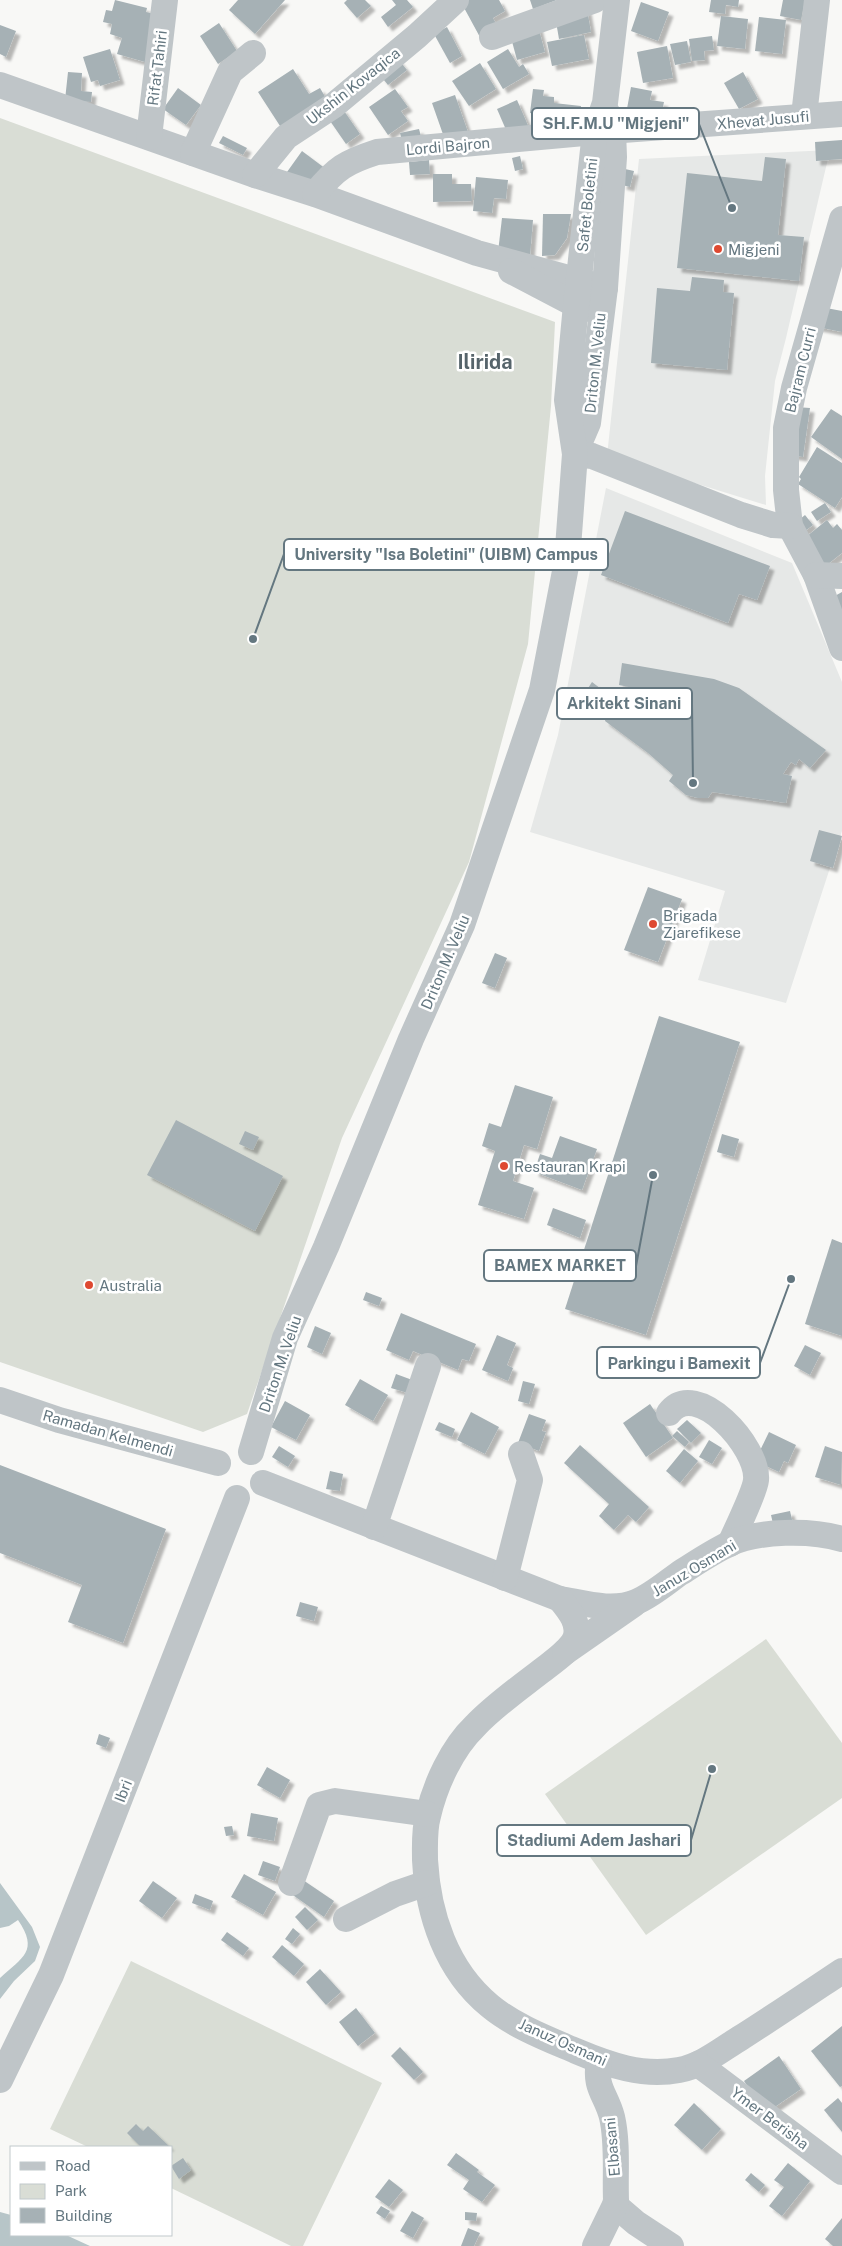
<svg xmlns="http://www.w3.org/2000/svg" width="842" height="2246" font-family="'Public Sans',sans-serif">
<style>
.built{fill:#e6e8e7}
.green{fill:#d9ddd5}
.water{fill:#b7c5c8}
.building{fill:#a6b1b5;filter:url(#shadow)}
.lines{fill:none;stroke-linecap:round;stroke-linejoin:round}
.minor{stroke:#bfc5c8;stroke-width:26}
.poi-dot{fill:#de4931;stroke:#fff;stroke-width:2}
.labels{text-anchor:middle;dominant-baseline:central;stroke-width:5;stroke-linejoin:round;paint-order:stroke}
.street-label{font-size:15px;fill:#647780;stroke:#fff}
.poi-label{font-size:15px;fill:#647780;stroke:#fff;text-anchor:start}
.district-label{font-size:20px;font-weight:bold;fill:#56646b;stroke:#fff}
.leader{fill:none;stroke:#647780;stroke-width:2}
.callout-dot{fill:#647780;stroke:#fff;stroke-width:2}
.callout{fill:#fff;stroke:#647780;stroke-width:2}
.callout-label{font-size:16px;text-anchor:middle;font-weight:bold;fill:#647780}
</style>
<defs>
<filter id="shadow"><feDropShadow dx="4.5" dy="4.5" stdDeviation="1" flood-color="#0004"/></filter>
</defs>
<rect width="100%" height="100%" fill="#f8f8f6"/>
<g class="built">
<path d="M830 150 786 338 775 381 765 476 766 505 607 456 639 159Z"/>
<path d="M606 488 792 563 842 682V831L786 1003 698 980 725 891 530 832 558 735Z"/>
</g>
<g class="green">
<path d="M0 118 555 322 551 406 528 644 469 862 342 1138 247 1414 203 1432 0 1362Z"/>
<path d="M766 1639 842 1743V1798L646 1935 545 1794Z"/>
<path d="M131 1961 382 2083 303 2246H291L171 2188V2147H88L50 2129Z"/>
</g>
<g class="water">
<path d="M0 1883 32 1927 40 1947 35 1961 14 1981 0 1999V1978C23 1957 39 1951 18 1920L9 1926 0 1928Z"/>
<path d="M0 2212 11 2215V2235H66L90 2246H0Z"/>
</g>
<g class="building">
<path d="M115 0 147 8 146 12 158 15 145 62 117 54 122 38 110 34 112 24 103 22 106 10 112 11Z"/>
<path d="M238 0H285L255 34 229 10Z"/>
<path d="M347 0H365L371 6 357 18 344 3Z"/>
<path d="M392 0H407L413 7 388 27 381 17 396 5Z"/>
<path d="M469 0H499L505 11 493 18 499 29 481 39 462 4Z"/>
<path d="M530 0H557L533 9Z"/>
<path d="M711 0H739L738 7 726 5 725 14 709 12Z"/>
<path d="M783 0H805L801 20 780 16Z"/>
<path d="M641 2 669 12 658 41 631 31Z"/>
<path d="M587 9 591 32 559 39 555 16Z"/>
<path d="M721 16 748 19 745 49 717 46Z"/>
<path d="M759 17 786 20 782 54 755 51Z"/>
<path d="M219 23 237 51 218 64 200 36Z"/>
<path d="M0 25 16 31 6 57 0 54Z"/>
<path d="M538 26 545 52 517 60 510 34Z"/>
<path d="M447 27 462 56 450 63 434 34Z"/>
<path d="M584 35 589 59 552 66 547 42Z"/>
<path d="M712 36 714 50 704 51 705 60 692 61 689 39Z"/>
<path d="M687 41 691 62 675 65 670 44Z"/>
<path d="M667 46 673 78 643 83 637 52Z"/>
<path d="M110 49 120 80 100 86 98 80 91 82 83 57Z"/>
<path d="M508 49 519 67 523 64 529 74 503 89 487 62Z"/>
<path d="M398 59 407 70 388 85 379 74Z"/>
<path d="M480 63 496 89 469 106 452 81Z"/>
<path d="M293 69 309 94 320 88 327 100 282 129 258 92Z"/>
<path d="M68 72 82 73 81 91 92 92 91 102 65 100Z"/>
<path d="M743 72 758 99 739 109 724 83Z"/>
<path d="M631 87 652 91 650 100 664 102 660 121 626 114Z"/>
<path d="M178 88 201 105 186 125 163 109Z"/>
<path d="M395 89 408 107 401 111 408 121 388 135 369 107Z"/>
<path d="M533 89 544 90 543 96 554 97V103L581 106 578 131 543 127 545 115 530 113Z"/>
<path d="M455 95 468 132 445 140 432 103Z"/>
<path d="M517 100 530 130 510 139 497 109Z"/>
<path d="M342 108 360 134 346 144 328 118Z"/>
<path d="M419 129 422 140 403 145 400 133Z"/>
<path d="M223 136 247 148 243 155 219 143Z"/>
<path d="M842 140V159L816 161 815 142Z"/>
<path d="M302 151 326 169 311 189 287 172Z"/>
<path d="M520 156 523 169 515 171 512 158Z"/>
<path d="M765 157 786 159 778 235 804 237 799 281 677 268 687 173 762 181Z"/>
<path d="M429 160 430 174 410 175 409 162Z"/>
<path d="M625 169 634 171 630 187 622 185Z"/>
<path d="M433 174H452V184H471L472 201 433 202Z"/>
<path d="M476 177 508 180 506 199 494 198 492 213 473 211Z"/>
<path d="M543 214H571L567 238 555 255 542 256Z"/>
<path d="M502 218 533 220 530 256 498 252Z"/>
<path d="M692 277 724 280 723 292 734 293 727 370 651 363 657 288 690 291Z"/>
<path d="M821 307 842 311V332L817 327Z"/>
<path d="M796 407 810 408 803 457 790 455Z"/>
<path d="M831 409 842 416V459L811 437Z"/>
<path d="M817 447 842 463V497L835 508 798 484 801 479 799 477Z"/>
<path d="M825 503 831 512 817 521 811 512Z"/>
<path d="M625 511 770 566 757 600 739 594 728 623 601 575Z"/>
<path d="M805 515 813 525 801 534 794 524Z"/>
<path d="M827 520 833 528 837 524 842 530V553L823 568 801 541Z"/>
<path d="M842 592V615L833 597Z"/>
<path d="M622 663 714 679 739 688 826 750 810 768 799 759 796 765 791 762 783 774 792 776 786 803 712 792 708 798H698L686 795 669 781 673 775 648 753 605 721 606 716 581 699 592 682 618 702 635 708 638 697 629 694V687L619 685Z"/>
<path d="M819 830 842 836 833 868 810 861Z"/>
<path d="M648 887 682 899 658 962 624 950Z"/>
<path d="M495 953 507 958 495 988 482 983Z"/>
<path d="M659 1016 740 1042 646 1335 565 1309Z"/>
<path d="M515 1085 553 1097 537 1149 524 1145 513 1181 534 1188 524 1219 478 1205 495 1151 482 1146 489 1123 501 1127Z"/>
<path d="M176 1120 283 1176 255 1231 147 1175Z"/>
<path d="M245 1131 259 1137 253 1150 239 1144Z"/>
<path d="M722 1134 739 1139 734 1157 717 1152Z"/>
<path d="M560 1136 597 1149 582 1190 534 1172 540 1154 552 1158Z"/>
<path d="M553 1208 586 1220 580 1238 547 1225Z"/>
<path d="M832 1239 842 1243V1336L805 1324Z"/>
<path d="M366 1292 382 1298 379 1306 363 1300Z"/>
<path d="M401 1313 476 1344 469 1361 462 1359 458 1370 413 1351 409 1360 386 1350Z"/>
<path d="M315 1326 331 1333 322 1354 307 1347Z"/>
<path d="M497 1335 516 1343 507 1365 513 1368 508 1381 482 1370Z"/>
<path d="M805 1345 821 1353 810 1375 794 1366Z"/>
<path d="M396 1374 415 1381 411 1394 391 1388Z"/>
<path d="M360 1379 388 1395 373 1421 345 1405Z"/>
<path d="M523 1381 535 1384 529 1404 518 1401Z"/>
<path d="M285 1401 310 1415 296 1440 271 1427Z"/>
<path d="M650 1404 673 1438 646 1457 623 1423Z"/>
<path d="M471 1412 499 1427 485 1454 457 1440Z"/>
<path d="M529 1414 546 1420 542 1431 546 1432 539 1451 518 1443Z"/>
<path d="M687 1420 701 1433 691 1443 677 1429Z"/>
<path d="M439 1422 455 1429 452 1437 435 1430Z"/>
<path d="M677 1431 689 1442 685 1447 672 1436Z"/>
<path d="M769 1432 796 1445 788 1463 784 1461 779 1472 755 1461Z"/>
<path d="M709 1440 722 1448 712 1464 699 1457Z"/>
<path d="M580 1445 649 1507 636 1522 628 1515 614 1530 599 1516 609 1504 564 1463Z"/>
<path d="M279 1446 295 1456 288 1467 272 1457Z"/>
<path d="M825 1446 842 1452 841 1485 815 1477Z"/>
<path d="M684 1449 698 1461 680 1483 666 1471Z"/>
<path d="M0 1465 166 1529 123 1643 68 1622 82 1585 0 1553Z"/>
<path d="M330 1471 343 1474 340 1491 326 1489Z"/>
<path d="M790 1511 793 1524 774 1528 771 1515Z"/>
<path d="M300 1602 318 1607 314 1621 296 1616Z"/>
<path d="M99 1734 110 1738 106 1748 96 1744Z"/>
<path d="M267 1767 290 1780 280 1798 257 1785Z"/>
<path d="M251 1813 278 1818 274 1841 247 1836Z"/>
<path d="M232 1826 234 1835 226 1836 224 1827Z"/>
<path d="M263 1861 280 1867 275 1881 258 1875Z"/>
<path d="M244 1874 276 1892 263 1915 231 1897Z"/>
<path d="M300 1878 334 1901 324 1917 290 1893Z"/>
<path d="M153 1881 177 1898 162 1918 139 1901Z"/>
<path d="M195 1894 213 1901 210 1910 192 1903Z"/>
<path d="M305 1907 318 1920 307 1930 295 1917Z"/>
<path d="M293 1928 300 1934 292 1944 285 1939Z"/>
<path d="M227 1932 249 1948 243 1956 221 1940Z"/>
<path d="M282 1945 304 1964 294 1976 272 1957Z"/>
<path d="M320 1969 341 1992 326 2005 306 1982Z"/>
<path d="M356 2008 375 2033 358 2046 339 2022Z"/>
<path d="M842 2026V2086L840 2087 811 2051Z"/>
<path d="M400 2047 423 2072 414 2080 391 2056Z"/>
<path d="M779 2056 801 2089 766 2113 744 2081Z"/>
<path d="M838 2098 842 2103V2132L824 2110Z"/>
<path d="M694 2103 721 2129 702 2150 674 2125Z"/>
<path d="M136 2124 143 2131 148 2126 170 2147H141L127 2133Z"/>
<path d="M456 2153 479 2170 477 2172 495 2185 482 2202 463 2189 469 2180 447 2165Z"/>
<path d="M183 2158 191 2170 179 2179 171 2166Z"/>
<path d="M788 2163 810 2181 782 2216 769 2206 784 2187 774 2180Z"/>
<path d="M751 2173 765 2185 759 2192 745 2180Z"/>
<path d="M389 2179 403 2190 389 2207 375 2197Z"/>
<path d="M381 2206 390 2211 385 2219 376 2213Z"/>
<path d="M412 2211 424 2218 413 2238 400 2231Z"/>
<path d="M465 2212 477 2213 476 2221 465 2220Z"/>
<path d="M842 2218V2246H833L825 2239Z"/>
<path d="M468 2228 480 2233 474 2246H461Z"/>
</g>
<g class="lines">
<g class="minor">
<path d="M492 37 595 0"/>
<path d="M0 85 255 175 315 194 477 253 605 288"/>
<path d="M804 116 817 0"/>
<path d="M149 137 165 0"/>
<path d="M193 153 230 72 253 53"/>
<path d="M255 175 286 137 333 106 417 36 456 0"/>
<path d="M315 194C336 168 346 162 377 152L595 132 842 114"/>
<path d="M842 219 794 388 786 428V490L790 526 816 575 842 648"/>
<path d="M511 271 576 305 590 309"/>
<path d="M576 451 588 423 605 288 614 157 613 131 608 114"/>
<path d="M575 454 592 456 741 515 773 525 790 526"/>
<path d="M816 575 842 576"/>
<path d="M0 1400 59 1420 218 1463"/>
<path d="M669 1413C696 1377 759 1447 756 1480 755 1492 736 1530 730 1544"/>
<path d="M251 1452 285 1338 326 1247 411 1039 462 925 542 690 567 561 575 454 567 400 576 305 595 132 605 103 617 0"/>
<path d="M263 1483 560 1599C584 1603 612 1612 636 1602 651 1596 666 1583 680 1573 696 1563 712 1552 729 1544 758 1530 812 1530 842 1539"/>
<path d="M374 1527 428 1366"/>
<path d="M505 1578 530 1480 521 1454"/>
<path d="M560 1599C569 1610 581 1624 575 1639 569 1652 551 1663 540 1672 518 1689 494 1706 475 1726 452 1748 435 1785 428 1816 424 1830 425 1845 425 1860 428 1914 446 1970 490 2006 514 2026 548 2039 576 2051 609 2065 643 2077 679 2070 702 2066 722 2049 742 2037 775 2016 809 1993 842 1971"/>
<path d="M565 1652 634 1604"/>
<path d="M291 1883 319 1805 335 1801 428 1814"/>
<path d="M346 1919 395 1894 427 1883"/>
<path d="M698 2064 842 2172"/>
<path d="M0 2080 51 1975 237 1498"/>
<path d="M615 2205 636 2223 671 2246"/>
<path d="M595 2246 615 2205 616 2200C615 2173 618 2143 612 2117 606 2094 594 2088 599 2061"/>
</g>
</g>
<g class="poi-dot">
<circle cx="718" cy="249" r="5"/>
<circle cx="653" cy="924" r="5"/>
<circle cx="504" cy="1166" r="5"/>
<circle cx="89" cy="1285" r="5"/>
</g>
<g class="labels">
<g class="street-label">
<text transform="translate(157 68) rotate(-83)">Rifat Tahiri</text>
<text transform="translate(353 86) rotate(-38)">Ukshin Kovaqica</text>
<text transform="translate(763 120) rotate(-5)">Xhevat Jusufi</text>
<text transform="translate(448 146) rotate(-5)">Lordi Bajron</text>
<text transform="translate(587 205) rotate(-84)">Safet Boletini</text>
<text transform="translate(595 363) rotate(-84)">Driton M. Veliu</text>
<text transform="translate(800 370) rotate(-76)">Bajram Curri</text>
<text transform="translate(445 962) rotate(-67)">Driton M. Veliu</text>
<text transform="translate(280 1364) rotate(-71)">Driton M. Veliu</text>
<text transform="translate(108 1433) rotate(16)">Ramadan Kelmendi</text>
<text transform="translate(694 1568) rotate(-31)">Januz Osmani</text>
<text transform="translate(123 1791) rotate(-69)">Ibri</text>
<text transform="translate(563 2042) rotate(24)">Januz Osmani</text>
<text transform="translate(770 2118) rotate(37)">Ymer Berisha</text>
<text transform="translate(612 2147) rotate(-95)">Elbasani</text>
</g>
<g class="poi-label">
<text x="728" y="249">Migjeni</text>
<text x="663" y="915">Brigada<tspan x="663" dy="17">Zjarefikese</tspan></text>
<text x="514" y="1166">Restauran Krapi</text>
<text x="99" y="1285">Australia</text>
</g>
<g class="district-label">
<text x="485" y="362">Ilirida</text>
</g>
</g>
<path class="leader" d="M732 208L699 124M253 639L284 554M693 783L692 704M653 1175L636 1266M791 1279L760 1363M712 1769L691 1840"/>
<g class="callout-dot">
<circle cx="732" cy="208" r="5"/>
<circle cx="253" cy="639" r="5"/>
<circle cx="693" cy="783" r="5"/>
<circle cx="653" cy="1175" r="5"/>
<circle cx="791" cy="1279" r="5"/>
<circle cx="712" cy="1769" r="5"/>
</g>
<g class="callout">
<rect x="532" y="108" width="167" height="31" rx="5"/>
<rect x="284" y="539" width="324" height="31" rx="5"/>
<rect x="557" y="688" width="135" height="31" rx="5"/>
<rect x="484" y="1250" width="152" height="31" rx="5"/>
<rect x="597" y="1347" width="163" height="31" rx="5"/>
<rect x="497" y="1825" width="194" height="31" rx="5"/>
</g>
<g class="callout-label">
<text x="616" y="129">SH.F.M.U "Migjeni"</text>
<text x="446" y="560">University "Isa Boletini" (UIBM) Campus</text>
<text x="624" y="709">Arkitekt Sinani</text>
<text x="560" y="1271">BAMEX MARKET</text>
<text x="679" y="1369">Parkingu i Bamexit</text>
<text x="594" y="1846">Stadiumi Adem Jashari</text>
</g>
<rect x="10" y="2146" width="162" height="90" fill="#ffffff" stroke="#c1c9cc"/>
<rect x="20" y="2162" width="25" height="8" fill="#bfc5c8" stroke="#c1c9cc"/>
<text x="55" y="2171" font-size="15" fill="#647780">Road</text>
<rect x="20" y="2184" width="25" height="15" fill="#d9ddd5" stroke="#c1c9cc"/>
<text x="55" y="2196" font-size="15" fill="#647780">Park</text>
<rect x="20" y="2208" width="25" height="15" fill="#a6b1b5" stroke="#c1c9cc"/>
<text x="55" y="2221" font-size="15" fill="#647780">Building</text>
</svg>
